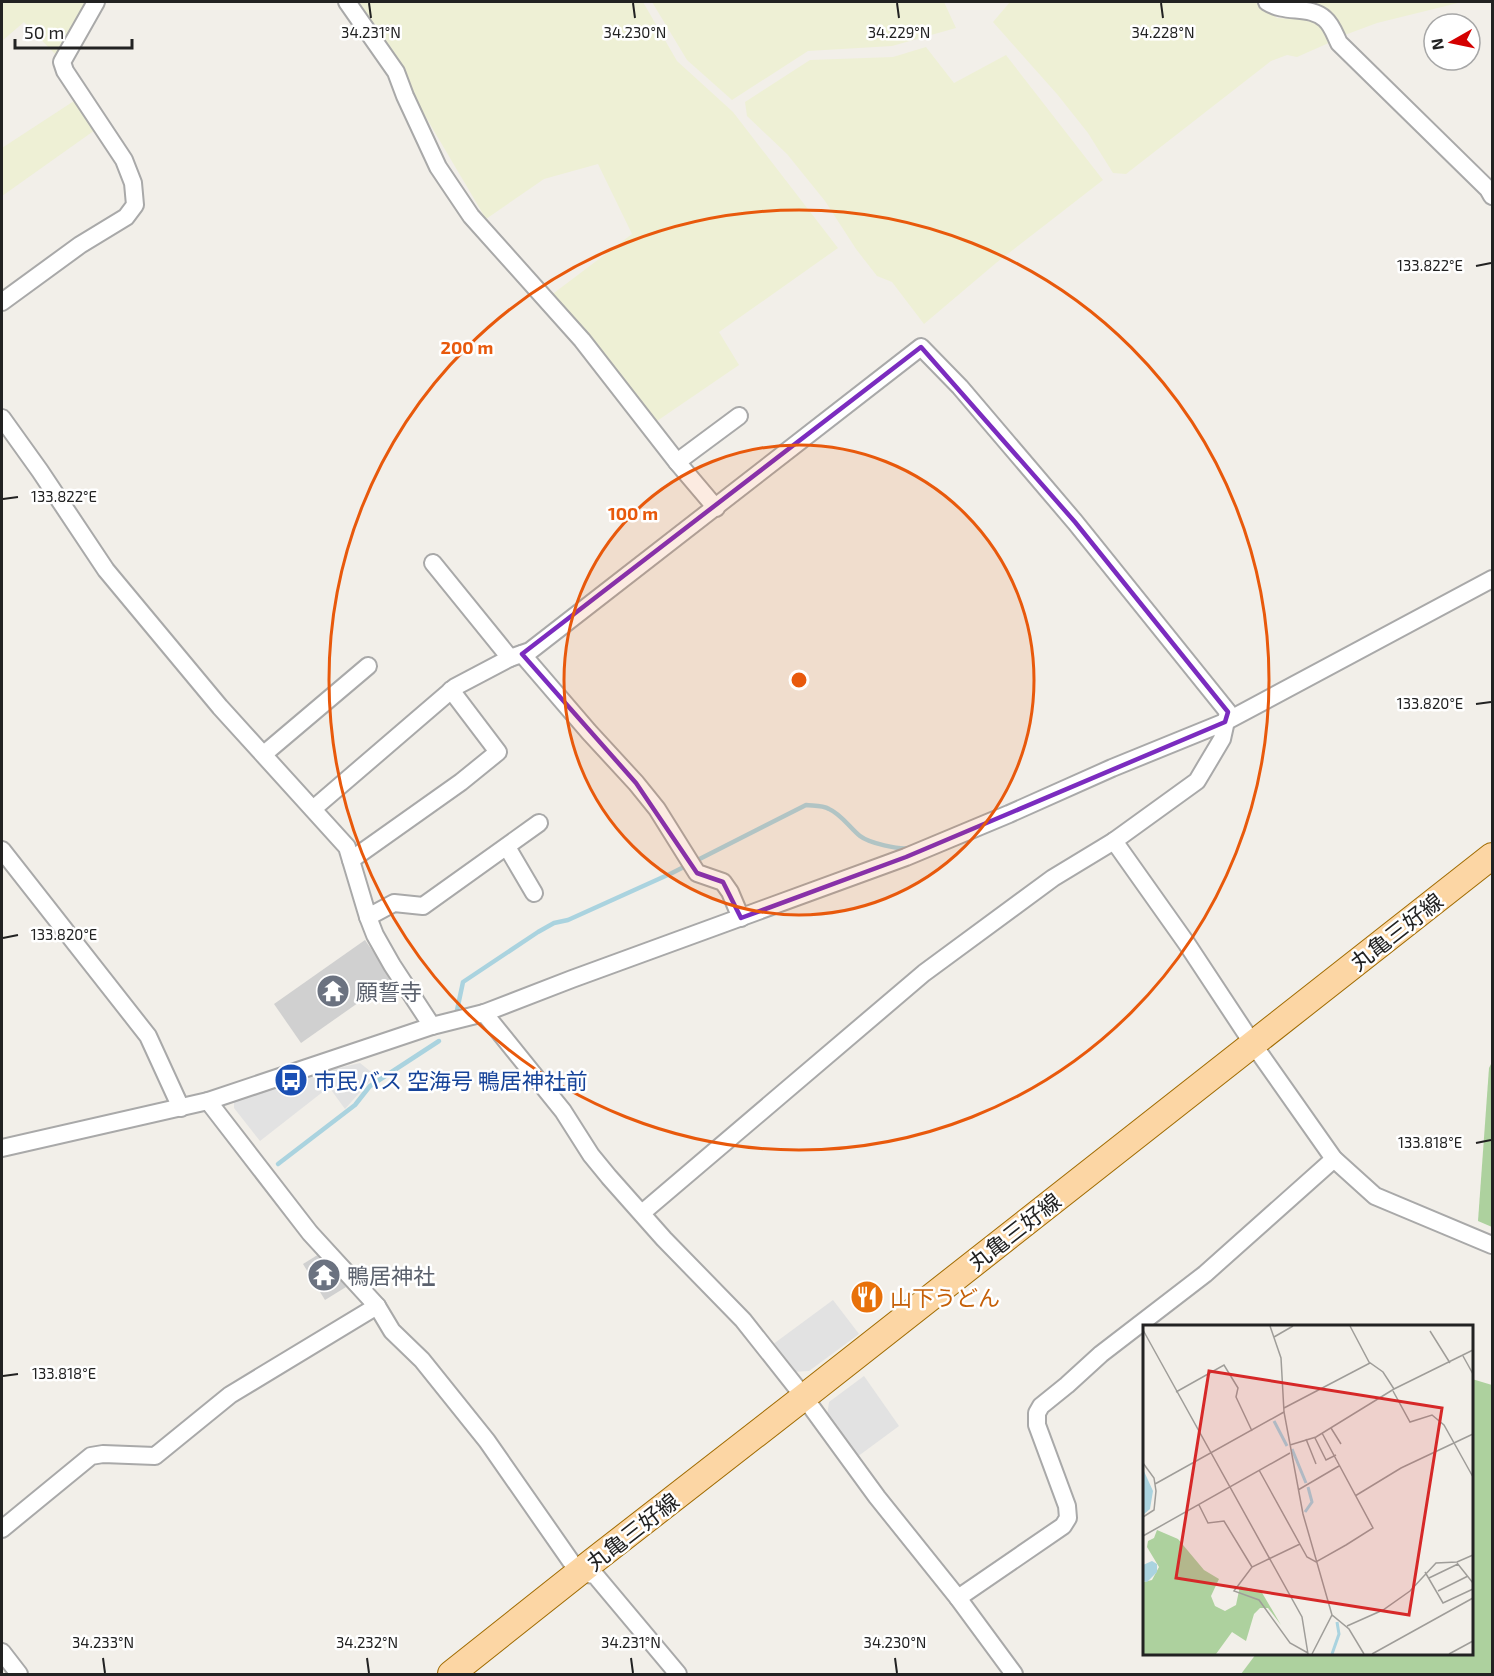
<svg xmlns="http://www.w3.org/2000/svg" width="1494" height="1676" font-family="'Exo 2','Noto Sans JP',sans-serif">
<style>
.religious{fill:#d0d0d0}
.farmland{fill:#eef0d5}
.forest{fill:#add19e}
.parking{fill:#e2e2e2}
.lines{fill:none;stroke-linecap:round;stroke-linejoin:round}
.stream{stroke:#aad3df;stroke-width:4.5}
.minor-casing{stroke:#a9a9a9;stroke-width:20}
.primary-casing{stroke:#a06b00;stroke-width:28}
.minor{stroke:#fff;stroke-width:16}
.primary{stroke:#fcd6a4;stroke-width:26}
.marked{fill:none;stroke:#7b2cbf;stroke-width:4.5;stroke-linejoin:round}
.ticks{fill:none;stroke:#222;stroke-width:2}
.ring{fill:none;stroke:#e8590c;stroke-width:3}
.labels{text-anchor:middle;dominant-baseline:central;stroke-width:5;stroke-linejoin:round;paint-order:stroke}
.street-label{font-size:22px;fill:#222;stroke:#fff}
.worship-label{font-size:22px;fill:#5b616d;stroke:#fff;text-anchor:start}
.transit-label{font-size:22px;fill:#164399;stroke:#fff;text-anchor:start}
.food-label{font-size:22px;fill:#c56008;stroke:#fff;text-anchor:start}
.inset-river{fill:none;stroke:#aad3df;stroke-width:3}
.inset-road{fill:none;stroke:#9f9d99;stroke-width:1.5}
.view{fill:#d62828;fill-opacity:0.15;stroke:#d62828;stroke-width:3}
.inset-edge{fill:none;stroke:#222;stroke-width:3}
.ticks-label{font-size:15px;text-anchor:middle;fill:#222;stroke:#fff;stroke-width:5;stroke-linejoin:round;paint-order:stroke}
.centre{fill:#e8590c;stroke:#fff;stroke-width:3}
.ring-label{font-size:18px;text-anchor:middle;font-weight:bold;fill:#e8590c;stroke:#fff;stroke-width:5;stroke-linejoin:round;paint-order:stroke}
</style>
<rect width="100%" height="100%" fill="#f2efe9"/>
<g class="religious">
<path d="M365 940 392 979 301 1043 274 1004Z"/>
<path d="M324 1251 346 1287 325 1300 303 1264Z"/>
</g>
<g class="farmland">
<path d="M2 2H89L57 56 24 22 2 41Z"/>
<path d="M351 2H643L677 61 733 112 838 248 719 332 739 365 657 421 550 296 632 234 598 164 544 179 486 219 401 75Z"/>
<path d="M652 2H944L956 28 892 46 808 51 732 100 687 60Z"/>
<path d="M1010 2H1255L1277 18 1312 20 1320 25 1331 42 1297 57 1287 55 1271 61 1126 174 1113 173 1088 133 1057 94 993 22Z"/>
<path d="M1280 2H1462L1377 23 1342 36 1333 14 1328 9 1310 5Z"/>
<path d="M926 47 954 83 1006 55 1103 180 996 263 924 324 892 282 877 276 856 249 825 201 787 154 747 116 745 102 810 60 893 57Z"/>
<path d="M77 99 95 130 2 196V148Z"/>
</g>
<g class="forest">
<path d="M1492 1062V1227L1478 1221 1489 1068Z"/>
<path d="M1472 1379 1492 1385V1674H1241L1256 1654H1472Z"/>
</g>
<g class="parking">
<path d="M360 1063 375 1075 345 1109 329 1087 260 1141 234 1108V1097L288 1079 301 1080 338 1068Z"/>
<path d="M833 1300 859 1334 809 1371 792 1372 772 1345Z"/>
<path d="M864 1376 899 1426 857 1457 827 1416 829 1402Z"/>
</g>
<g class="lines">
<g class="stream">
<path d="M456 1015 463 982 538 932 554 923 568 920 672 873 806 805C813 806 822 805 829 809 841 814 850 828 860 836 869 843 899 850 910 848"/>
<path d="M278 1164 355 1105 370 1086 439 1041"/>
</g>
<g class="minor-casing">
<g id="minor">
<path d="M347 2 396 72 405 96 438 167 471 216 582 340 677 462 716 508"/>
<path d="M1267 2C1286 14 1310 5 1325 19 1332 25 1335 35 1339 43L1488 189 1492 196"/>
<path d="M2 302 80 245 126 217 135 205 133 183 124 160 65 71 62 62 96 2"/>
<path d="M2 418 40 471 106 570 220 707 347 847 368 917 375 935 392 965 432 1026"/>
<path d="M677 462 739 416"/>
<path d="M433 563 510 658"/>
<path d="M522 654 589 732 636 783 657 809 697 873 723 882 730 892 741 918"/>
<path d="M264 754 368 666"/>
<path d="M313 809 455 687 510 658 530 651 921 347 960 387 1075 522 1228 712 1222 739 1197 781 1114 841 1053 878 924 973 642 1213"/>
<path d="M1114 841 1187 944 1253 1044 1334 1159 1375 1196 1492 1245"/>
<path d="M507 847 534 893"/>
<path d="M2 850 148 1036 181 1108"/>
<path d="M351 860 461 782 498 752 451 690"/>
<path d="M368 917 394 903 423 906 539 823"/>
<path d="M484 1013 563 1111 591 1155 609 1177 664 1239 743 1320 804 1397 877 1497 958 1598 1014 1674"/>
<path d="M208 1101 310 1233 377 1306 392 1331 422 1360 487 1441 579 1573 595 1575 678 1674"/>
<path d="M2 1148 208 1101 432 1026 484 1013 572 979 906 857 1009 814 1112 768 1225 722 1492 579"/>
<path d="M2 1529 91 1456 103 1454 155 1456 230 1395 377 1306"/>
<path d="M958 1598 1063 1526 1068 1518 1067 1506 1037 1425V1413L1041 1406 1067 1385 1101 1354 1205 1274 1334 1159"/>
<path d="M2 1652 19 1674"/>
</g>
</g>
<g class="primary-casing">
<path id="primary" d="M451 1674 592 1562 804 1397 1492 856"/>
</g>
<use href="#minor" class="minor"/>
<use href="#primary" class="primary"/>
</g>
<path class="marked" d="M921 347 1075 522 1228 712 1225 722 906 857 741 918 723 882 697 873 636 783 522 654Z"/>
<path class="ticks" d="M369 3 371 18M633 3 635 18M897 3 899 18M1161 3 1163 18M1476 266 1491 263M3 499 18 497M1476 704 1491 702M3 938 18 935M1476 1143 1491 1140M3 1376 18 1374M103 1658 105 1673M367 1658 369 1673M631 1658 633 1673M895 1658 897 1673"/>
<circle cx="799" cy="680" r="235" fill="#e8590c" fill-opacity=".12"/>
<g class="ring">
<circle cx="799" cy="680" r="235"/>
<circle cx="799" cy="680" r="470"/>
</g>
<defs>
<g id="temple-disc" transform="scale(1.725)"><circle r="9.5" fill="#6b7280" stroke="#fff"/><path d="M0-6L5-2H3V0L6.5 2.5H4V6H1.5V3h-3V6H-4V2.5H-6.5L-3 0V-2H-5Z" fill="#fff"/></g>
<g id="bus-disc" transform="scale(1.725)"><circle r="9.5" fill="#1a4fb4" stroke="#fff"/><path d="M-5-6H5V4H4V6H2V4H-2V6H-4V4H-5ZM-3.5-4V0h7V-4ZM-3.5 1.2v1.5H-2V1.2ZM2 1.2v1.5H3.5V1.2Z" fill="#fff"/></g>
<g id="restaurant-disc" transform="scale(1.725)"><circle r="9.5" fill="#e8710a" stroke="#fff"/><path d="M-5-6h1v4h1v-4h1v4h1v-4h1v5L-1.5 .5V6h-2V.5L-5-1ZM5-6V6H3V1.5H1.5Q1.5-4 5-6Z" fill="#fff"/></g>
</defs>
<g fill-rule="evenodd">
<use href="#temple-disc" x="333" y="991"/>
<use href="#bus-disc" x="291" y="1080"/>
<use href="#temple-disc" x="324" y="1275"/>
<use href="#restaurant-disc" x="867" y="1297"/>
</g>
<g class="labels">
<g class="street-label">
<text transform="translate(1396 931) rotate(-38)">丸亀三好線</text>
<text transform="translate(1014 1231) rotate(-38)">丸亀三好線</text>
<text transform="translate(632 1531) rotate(-38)">丸亀三好線</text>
</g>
<g class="worship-label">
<text x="356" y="991">願誓寺</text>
<text x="347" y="1275">鴨居神社</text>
</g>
<g class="transit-label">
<text x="314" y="1080">市民バス 空海号 鴨居神社前</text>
</g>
<g class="food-label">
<text x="890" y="1297">山下うどん</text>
</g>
</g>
<g transform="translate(1143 1325)">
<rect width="330" height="330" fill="#f2efe9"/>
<path d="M14 205 35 214 61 245 76 254 68 271 72 281 82 286 93 280 97 261 118 266 138 300 125 283H117L111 289 103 316 89 307 73 329H0V257L9 255 16 242 4 222 5 216 11 213Z" fill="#add19e"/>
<path d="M0 144 10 166 7 184 0 190ZM9 236 14 239V247L4 257 0 256V240Z" fill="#aad3df"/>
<path class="inset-river" d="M131 96 144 121M149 124 163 158M162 187 169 177 165 162M189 329 196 309 194 297"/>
<path class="inset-road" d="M127 1 138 33 141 87 160 189 189 290M207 1 226 37 240 47 251 64M0 5 159 292 165 329M287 6 307 38M131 12 150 1M320 31 330 49M250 66 267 97 289 90 301 100 330 152M33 67 81 40 95 63 93 72 109 106M141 83 227 38M188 103 198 119M172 113 183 135 193 130M163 114 173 139M147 120 173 112 251 64 330 25M0 138 11 153 13 166 11 185 0 192M116 145 164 232 173 237 203 220 230 203 179 108M12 159 141 87M155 165 196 141M212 171 258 143 330 109M56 180 65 198 81 196 109 242M0 211 147 128M157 219 109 242 91 266 116 275 147 318 165 328M314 238 330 258M282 247 300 278 330 264M286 253 315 239M295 266 325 251M204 301 240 285 267 266 293 238 314 237 330 230M169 329 189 290 206 304 221 329M229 329 330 273M306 329 330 316"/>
<path class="view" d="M66 46 299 83 266 290 33 253Z"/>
<rect width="330" height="330" class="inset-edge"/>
</g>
<g class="ticks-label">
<text x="371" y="38">34.231°N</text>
<text x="635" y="38">34.230°N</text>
<text x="899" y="38">34.229°N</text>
<text x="1163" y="38">34.228°N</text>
<text x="1430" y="271">133.822°E</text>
<text x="64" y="502">133.822°E</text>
<text x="1430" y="709">133.820°E</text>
<text x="64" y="940">133.820°E</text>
<text x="1430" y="1148">133.818°E</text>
<text x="64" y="1379">133.818°E</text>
<text x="103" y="1648">34.233°N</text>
<text x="367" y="1648">34.232°N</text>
<text x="631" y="1648">34.231°N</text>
<text x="895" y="1648">34.230°N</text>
</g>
<circle cx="799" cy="680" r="9" class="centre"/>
<g class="ring-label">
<text x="467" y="354">200 m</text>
<text x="633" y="520">100 m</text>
</g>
<rect width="1494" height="1676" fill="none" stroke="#222222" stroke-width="6"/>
<g transform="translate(1452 42) rotate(261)"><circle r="28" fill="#ffffff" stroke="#a7a7a7" stroke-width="1.5"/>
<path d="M0-4.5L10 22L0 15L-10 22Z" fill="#d40000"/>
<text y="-9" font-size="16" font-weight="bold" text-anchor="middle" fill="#222222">N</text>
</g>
<path d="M15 39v9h117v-9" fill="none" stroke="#222222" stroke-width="3"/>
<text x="24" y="39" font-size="18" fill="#222222" stroke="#ffffff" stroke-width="4.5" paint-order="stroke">50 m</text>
</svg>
